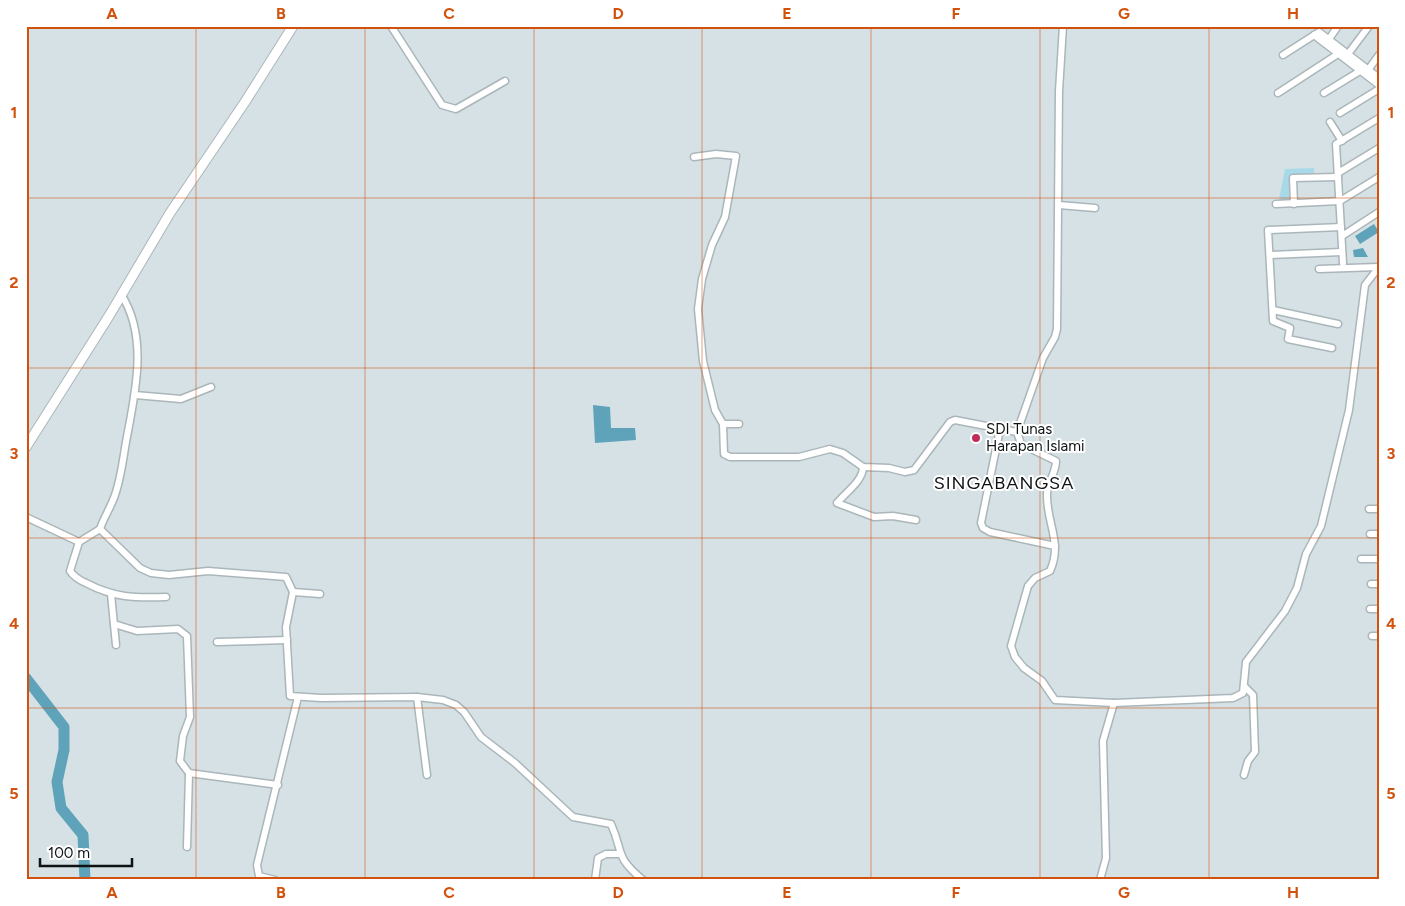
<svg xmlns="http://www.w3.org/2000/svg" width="1405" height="906" font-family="Figtree,sans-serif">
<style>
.green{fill:#a8d9e9}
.water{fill:#5ea3b9}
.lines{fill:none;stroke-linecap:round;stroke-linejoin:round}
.river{stroke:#5ea3b9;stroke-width:11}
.street-casing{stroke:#aab6b9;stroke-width:9}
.secondary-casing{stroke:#aab6b9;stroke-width:11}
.street{stroke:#fff;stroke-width:6}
.secondary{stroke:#fff;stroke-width:9}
.grid{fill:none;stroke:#d2520d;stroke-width:1;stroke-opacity:0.55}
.poi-dot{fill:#bd2e5b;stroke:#fff;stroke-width:2}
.labels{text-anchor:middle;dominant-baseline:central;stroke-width:4;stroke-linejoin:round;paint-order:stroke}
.poi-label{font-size:15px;fill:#0e1213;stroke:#fff;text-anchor:start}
.quarter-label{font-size:18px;letter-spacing:1px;fill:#0e1213;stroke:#fff}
.neatline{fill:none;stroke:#d2520d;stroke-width:2}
.grid-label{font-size:16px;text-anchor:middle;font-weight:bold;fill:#d2520d}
</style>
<rect width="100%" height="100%" fill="#d6e1e5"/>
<path class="green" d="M1314 168V174L1291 175V200H1279L1285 169Z"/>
<g class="water">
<path d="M1374 224 1379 232 1360 244 1355 236Z"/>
<path d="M1363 248 1368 257H1354L1353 250Z"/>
<path d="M593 405 610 407 611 428H635L636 440 595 443Z"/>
</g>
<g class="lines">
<path class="river" d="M26 678 64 727V750L57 782 61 808 83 835 85 880"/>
<g class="street-casing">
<g id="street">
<path d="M391 26 442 105 456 109 505 81"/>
<path d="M1063 26 1059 91 1057 329 1055 337 1043 358 1017 432 1021 444 1056 461C1056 473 1047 483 1047 494 1046 522 1063 543 1050 571L1035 578 1028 586 1011 646 1015 657 1024 668 1042 681 1055 700 1114 703"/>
<path d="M1314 35 1379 85"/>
<path d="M1329 39 1338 26"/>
<path d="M1348 54 1369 26"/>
<path d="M1283 55 1319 32 1379 78"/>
<path d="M1368 70 1379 55"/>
<path d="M1278 93 1338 54"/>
<path d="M1324 93 1360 71"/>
<path d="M1340 113 1379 89"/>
<path d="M1330 122 1342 141"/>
<path d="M694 157 716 154 736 156 725 217 712 245 702 279 698 309 703 361 715 410 723 424 724 454 730 457H799L830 449 843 453 863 467 889 468 905 472 914 470 950 422 955 420 1017 432"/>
<path d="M1338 173 1379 148"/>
<path d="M1276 204 1340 201 1379 177"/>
<path d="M1294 204 1293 178 1338 177"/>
<path d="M1059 205 1095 208"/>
<path d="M1342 236 1379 212"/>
<path d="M1270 255 1342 252"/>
<path d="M1343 263 1336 144 1379 118"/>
<path d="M1319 269 1378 267"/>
<path d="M1273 310 1338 324"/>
<path d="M1332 348 1288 339 1290 328 1273 321 1268 230 1341 227"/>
<path d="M135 395 181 399 211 387"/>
<path d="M723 424H739"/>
<path d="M1000 429 981 523 983 528 990 532 1055 546"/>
<path d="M863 467C863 481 846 492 837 503L874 517 893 516 916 520"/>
<path d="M1369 509H1379"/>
<path d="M26 517 79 542 100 529"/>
<path d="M100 529 140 568 151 573 169 575 208 571 286 577 293 592 286 627 290 696 321 698 417 697 443 700 456 705 464 712 481 737 515 763 573 817 611 824C624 853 614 856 643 880"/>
<path d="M100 529C104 517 111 507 115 495 121 478 123 459 126 442 135 393 149 338 121 294"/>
<path d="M1370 534H1379"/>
<path d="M79 542 70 571C74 577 79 580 86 583 115 598 134 598 166 597"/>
<path d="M1361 559H1379"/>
<path d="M1371 584H1379"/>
<path d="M293 592 320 594"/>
<path d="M111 594 116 645"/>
<path d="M1370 609H1379"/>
<path d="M114 624 137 631 178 629 187 636 190 717 183 736 180 761 189 773 278 785"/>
<path d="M1372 636H1379"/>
<path d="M217 642 287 640"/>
<path d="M417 697 427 775"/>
<path d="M1244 775 1248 761 1255 752 1253 695 1245 687"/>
<path d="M187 847 189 773"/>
<path d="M275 880 259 876 257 865 298 697"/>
<path d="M595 880 598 858 606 854H619"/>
<path d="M1100 880 1106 858 1103 741 1114 703 1233 698 1243 693 1246 662 1285 611 1297 588 1306 554 1321 526 1349 410 1365 285 1379 267"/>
</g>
</g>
<g class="secondary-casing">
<path id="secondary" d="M26 447 109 316 170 213 245 102 293 26"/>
</g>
<use href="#street" class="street"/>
<use href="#secondary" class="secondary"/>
</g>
<path class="grid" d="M196 26V880M365 26V880M534 26V880M702 26V880M871 26V880M1040 26V880M1209 26V880M26 198H1379M26 368H1379M26 538H1379M26 708H1379"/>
<circle class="poi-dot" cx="976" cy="438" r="5"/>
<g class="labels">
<g class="poi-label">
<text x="986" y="429">SDI Tunas<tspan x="986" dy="17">Harapan Islami</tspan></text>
</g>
<g class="quarter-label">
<text x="1004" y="483">SINGABANGSA</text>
</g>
</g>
<rect width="1405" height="906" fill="none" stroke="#ffffff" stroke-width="55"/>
<path d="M40 858v8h92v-8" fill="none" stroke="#0e1213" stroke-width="2.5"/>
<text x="48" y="858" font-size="15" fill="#0e1213" stroke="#ffffff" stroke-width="4" paint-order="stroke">100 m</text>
<rect x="28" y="28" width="1350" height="850" class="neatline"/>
<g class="grid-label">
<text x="112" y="19">A</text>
<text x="281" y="19">B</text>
<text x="449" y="19">C</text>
<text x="618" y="19">D</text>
<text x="787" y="19">E</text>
<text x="956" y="19">F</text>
<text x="1124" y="19">G</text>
<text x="1293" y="19">H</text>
<text x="14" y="118">1</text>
<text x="1391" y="118">1</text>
<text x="14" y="288">2</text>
<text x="1391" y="288">2</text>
<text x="14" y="459">3</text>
<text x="1391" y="459">3</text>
<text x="14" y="629">4</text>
<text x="1391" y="629">4</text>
<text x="14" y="799">5</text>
<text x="1391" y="799">5</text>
<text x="112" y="898">A</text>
<text x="281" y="898">B</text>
<text x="449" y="898">C</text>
<text x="618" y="898">D</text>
<text x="787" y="898">E</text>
<text x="956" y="898">F</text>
<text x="1124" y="898">G</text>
<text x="1293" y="898">H</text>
</g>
</svg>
